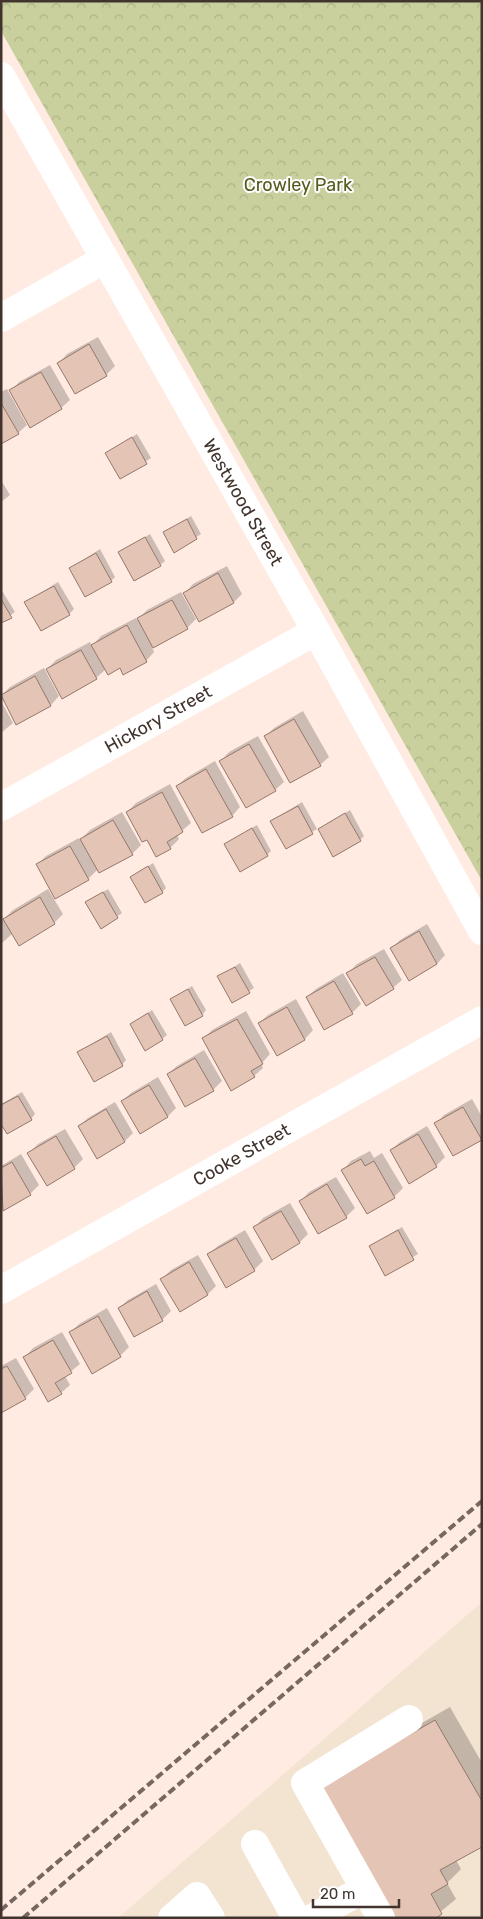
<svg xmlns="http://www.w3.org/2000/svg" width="483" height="1919" font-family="Rubik,sans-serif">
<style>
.commercial{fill:#f3e3d1}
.park{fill:url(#park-crowns)}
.shadow{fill:#0003}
.building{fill:#e4c4b4;stroke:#96786a}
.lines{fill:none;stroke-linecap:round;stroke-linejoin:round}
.minor{stroke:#fff;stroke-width:28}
.rail{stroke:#766760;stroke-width:4;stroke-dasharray:8 4;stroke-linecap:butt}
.labels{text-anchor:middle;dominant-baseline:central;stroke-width:4;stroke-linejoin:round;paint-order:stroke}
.park-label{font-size:18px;fill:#555b1c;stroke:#fdfdfd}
.street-label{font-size:18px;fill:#41342e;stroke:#fdfdfd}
</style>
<defs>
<pattern id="park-crowns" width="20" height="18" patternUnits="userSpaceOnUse" patternTransform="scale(1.25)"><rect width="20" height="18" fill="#c9d09e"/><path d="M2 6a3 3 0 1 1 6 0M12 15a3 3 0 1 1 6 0" fill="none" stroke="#aeb388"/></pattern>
</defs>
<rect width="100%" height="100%" fill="#ffebe2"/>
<path class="commercial" d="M482 1602V1918H118Z"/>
<path class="park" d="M1 1H482V881L1 31Z"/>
<g class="shadow">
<path d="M98 337 115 366 106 375 59 363 67 354Z"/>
<path d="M50 365 70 400 61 408 11 391 19 382Z"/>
<path d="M7 389 27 425 18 433 1 443V392Z"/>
<path d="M137 434 151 458 120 478 106 453Z"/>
<path d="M1 480 10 495 1 502Z"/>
<path d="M191 516 201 534 174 551 164 533Z"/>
<path d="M150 534 165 561 160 565 120 552Z"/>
<path d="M100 549 115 577 111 581 71 568Z"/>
<path d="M227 566 242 594 234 602 200 620 185 593 193 584Z"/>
<path d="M58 582 74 609 69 614 26 602Z"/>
<path d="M1 589 15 612 1 622Z"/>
<path d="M181 592 196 619 187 628 152 647 154 652 146 661 106 669 96 678 47 669 56 660 90 642 92 646 101 636 136 618 137 620 147 610Z"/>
<path d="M44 668 59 696 51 705 16 723 1 696 10 687Z"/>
<path d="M1 701 13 723 1 733Z"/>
<path d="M303 711 329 757 320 765 266 736 274 728Z"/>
<path d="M258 736 284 782 275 790 221 761 229 752Z"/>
<path d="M215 761 240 807 232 816 177 786 186 778Z"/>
<path d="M170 784 191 823 177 835 179 839 170 848 156 855 147 838 127 812 136 803Z"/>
<path d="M302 802 317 829 286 847 271 821Z"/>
<path d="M350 810 364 836 360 840 319 829Z"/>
<path d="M122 812 141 845 132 854 98 869 88 879 38 864 46 856 79 838 80 840 90 830Z"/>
<path d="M257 825 271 851 267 855 226 844Z"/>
<path d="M153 863 166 888 162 892 132 877Z"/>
<path d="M48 889 63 914 54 923 13 933 1 944V914L4 919 13 910Z"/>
<path d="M108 889 122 913 101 927 87 902Z"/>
<path d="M427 924 445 955 437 964 392 948 400 940Z"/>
<path d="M384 949 402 980 393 988 348 973 357 964Z"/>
<path d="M240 963 254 988 233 1001 219 977Z"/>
<path d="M343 973 361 1004 352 1013 307 997 316 989Z"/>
<path d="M192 986 206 1010 202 1015 172 1000Z"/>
<path d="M296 999 313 1030 305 1039 278 1055 259 1023 268 1015Z"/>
<path d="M152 1010 167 1035 162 1039 132 1024Z"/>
<path d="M246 1011 270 1054 261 1064 263 1068 254 1076 203 1039 212 1030Z"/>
<path d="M111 1032 126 1060 122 1065 79 1052Z"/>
<path d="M204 1050 222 1081 213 1090 186 1105 168 1074 177 1066Z"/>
<path d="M158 1077 176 1108 168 1116 122 1101 131 1093Z"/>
<path d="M22 1092 35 1114 31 1119 1 1122V1104Z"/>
<path d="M472 1099 482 1117 481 1139 436 1124 444 1115Z"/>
<path d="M115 1102 133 1133 125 1141 79 1126 88 1118Z"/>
<path d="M427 1126 445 1157 436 1166 409 1182 391 1150 400 1142Z"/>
<path d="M65 1129 83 1159 74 1168 29 1153 38 1144Z"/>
<path d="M370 1151 374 1158 382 1153 403 1188 394 1197 343 1170 351 1161Z"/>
<path d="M21 1154 39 1185 30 1194 3 1209 1 1206V1166Z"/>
<path d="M336 1177 355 1208 346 1217 301 1201 309 1192Z"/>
<path d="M290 1203 308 1234 300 1242 272 1258 255 1227 263 1218Z"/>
<path d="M402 1227 418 1254 385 1274 370 1246Z"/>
<path d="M245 1230 263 1261 254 1270 209 1254 218 1246Z"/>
<path d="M198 1255 216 1286 208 1294 162 1279 171 1270Z"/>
<path d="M156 1284 171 1311 162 1320 119 1308 128 1300Z"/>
<path d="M107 1308 129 1347 120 1356 70 1333 79 1324Z"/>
<path d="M62 1332 80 1364 65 1376 70 1385 61 1393 25 1357 33 1348Z"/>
<path d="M16 1358 34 1389 25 1398 1 1411V1366Z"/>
<path d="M450 1707 482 1763V1845L456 1860 461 1869 447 1883 456 1899 433 1918 334 1773Z"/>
</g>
<g class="building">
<path d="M89 344 107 376 75 394 57 363Z"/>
<path d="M41 372 62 409 30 428 9 390Z"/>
<path d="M1 403 19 434 1 444Z"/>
<path d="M132 437 147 464 120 479 105 453Z"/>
<path d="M187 519 197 539 174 553 163 532Z"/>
<path d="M145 537 161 566 134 581 118 552Z"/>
<path d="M96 553 112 582 85 597 69 568Z"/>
<path d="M218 573 234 603 199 622 183 593Z"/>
<path d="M54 586 70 615 41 631 24 602Z"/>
<path d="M1 599 12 618 1 623Z"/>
<path d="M172 600 188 629 153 648 137 618Z"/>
<path d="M127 625 147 662 123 675 120 668 108 675 91 645Z"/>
<path d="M81 650 97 679 62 699 46 669Z"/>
<path d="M35 676 51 706 16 725 1 695Z"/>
<path d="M294 719 321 766 290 783 264 736Z"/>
<path d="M249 744 276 791 246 808 219 761Z"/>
<path d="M206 769 233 817 202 833 176 786Z"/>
<path d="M162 792 183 832 167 842 171 849 156 857 147 840 142 842 126 812Z"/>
<path d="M298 806 313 834 286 849 270 821Z"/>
<path d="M345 813 361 841 333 857 318 829Z"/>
<path d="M113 820 133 855 99 873 80 839Z"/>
<path d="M252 828 268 856 240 872 224 844Z"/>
<path d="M70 846 89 880 55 899 36 864Z"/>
<path d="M148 866 163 893 145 903 130 877Z"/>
<path d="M103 892 118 918 101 929 85 902Z"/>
<path d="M40 897 55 924 19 946 3 919Z"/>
<path d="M419 931 437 964 409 981 390 948Z"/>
<path d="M375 957 394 989 366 1006 346 973Z"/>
<path d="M235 967 250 993 232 1003 217 976Z"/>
<path d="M334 981 353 1014 324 1030 306 997Z"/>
<path d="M188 989 203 1016 185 1026 170 999Z"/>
<path d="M287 1007 305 1040 277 1056 258 1023Z"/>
<path d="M148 1013 163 1040 145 1051 130 1024Z"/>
<path d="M237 1019 263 1064 251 1071 255 1077 231 1091 202 1038Z"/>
<path d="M107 1036 123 1066 94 1082 77 1052Z"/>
<path d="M195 1058 214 1091 185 1107 167 1074Z"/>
<path d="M149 1085 168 1117 140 1134 121 1101Z"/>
<path d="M18 1096 32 1120 7 1134 1 1124V1105Z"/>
<path d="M463 1107 482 1140 453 1156 434 1123Z"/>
<path d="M106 1109 125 1142 97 1159 78 1126Z"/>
<path d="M418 1134 437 1167 409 1184 390 1150Z"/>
<path d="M56 1136 75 1169 47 1186 27 1153Z"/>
<path d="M361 1159 365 1166 374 1161 395 1198 367 1214 341 1170Z"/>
<path d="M12 1162 31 1195 3 1211 1 1168Z"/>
<path d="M327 1184 347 1218 318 1234 299 1201Z"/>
<path d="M281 1211 300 1243 272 1260 253 1227Z"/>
<path d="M398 1230 414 1260 385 1276 369 1246Z"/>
<path d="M236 1238 255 1271 226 1288 207 1254Z"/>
<path d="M189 1262 208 1295 180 1312 160 1279Z"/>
<path d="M147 1291 163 1321 134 1337 118 1308Z"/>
<path d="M98 1316 121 1357 92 1374 69 1332Z"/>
<path d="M53 1340 72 1373 55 1383 62 1394 48 1402 23 1357Z"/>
<path d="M7 1366 26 1399 1 1413V1369Z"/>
<path d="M435 1720 482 1801V1847L440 1870 448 1884 431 1894 442 1914 436 1918H393L319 1787Z"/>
</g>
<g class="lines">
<g class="minor">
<path id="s1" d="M1 76 316 631 482 931"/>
<path d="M1 318 105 259"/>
<path id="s2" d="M1 807 316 631"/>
<path id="s3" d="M1 1290 482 1020"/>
<path d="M255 1844 296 1918"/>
<path d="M172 1918 197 1896 211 1918"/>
<path d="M312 1918 364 1889"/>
<path d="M381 1918 305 1783 409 1719"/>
</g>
<g class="rail">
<path d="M1 1910 482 1501"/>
<path d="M23 1918 482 1524"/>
</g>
</g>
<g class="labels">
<g class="park-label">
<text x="298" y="185">Crowley Park</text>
</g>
<g class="street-label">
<text stroke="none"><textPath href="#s1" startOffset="490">Westwood Street</textPath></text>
<text stroke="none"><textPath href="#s2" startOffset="180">Hickory Street</textPath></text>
<text stroke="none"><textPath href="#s3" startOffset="276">Cooke Street</textPath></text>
</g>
</g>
<rect width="483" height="1919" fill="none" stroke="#41342e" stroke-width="5"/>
<path d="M313 1899v8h86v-8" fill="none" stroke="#41342e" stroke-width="2.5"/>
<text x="320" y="1899" font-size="15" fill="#41342e" stroke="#fdfdfd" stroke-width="4" paint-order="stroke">20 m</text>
</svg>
